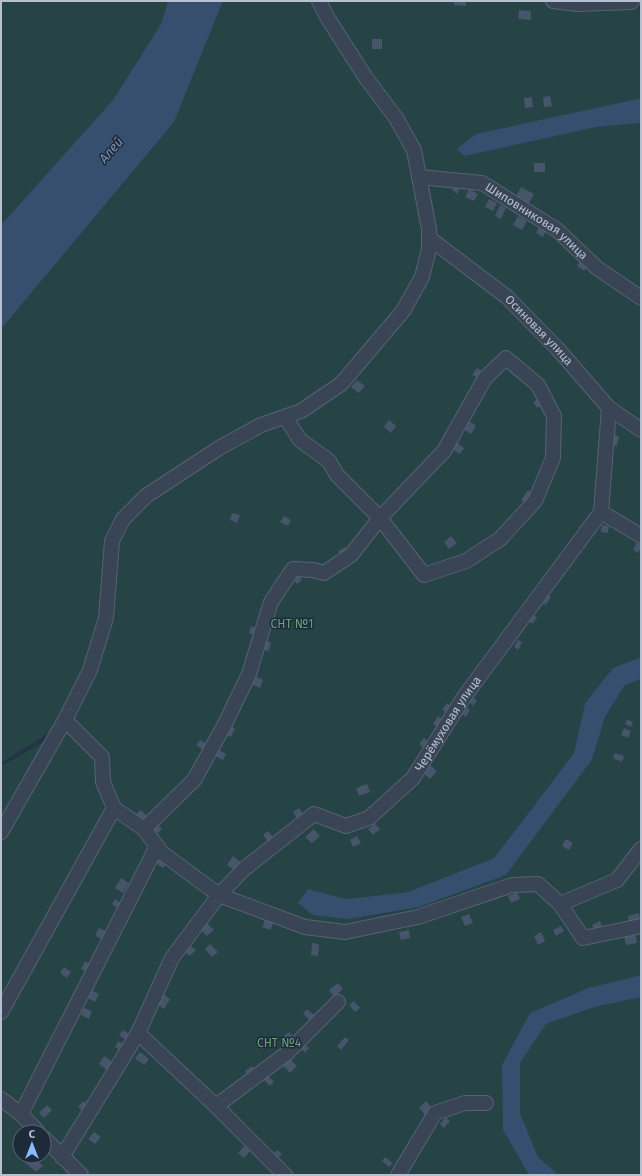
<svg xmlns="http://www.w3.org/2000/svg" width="642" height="1176" font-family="'Fira Sans',sans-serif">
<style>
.green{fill:#264346;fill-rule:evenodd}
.water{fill:#364f6e}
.building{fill:#46556a}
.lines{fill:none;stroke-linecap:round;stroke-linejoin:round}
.minor-casing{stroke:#576372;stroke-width:16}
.minor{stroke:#394554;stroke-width:14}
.labels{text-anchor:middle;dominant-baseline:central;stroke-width:3;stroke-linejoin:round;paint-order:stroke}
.street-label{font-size:12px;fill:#b6c0ce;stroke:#1d2a3a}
.park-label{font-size:12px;fill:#6ba176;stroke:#1d2a3a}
.water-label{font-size:13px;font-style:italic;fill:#7b97b8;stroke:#1d2a3a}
</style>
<rect width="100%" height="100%" fill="#243345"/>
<g class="green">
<path d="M1 1H168L161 24 113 100 1 225Z"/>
<path d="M223 1H641V99H638L596 127 641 123V657L613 668 585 703 574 753 494 858 408 892 347 899 309 889 313 915 506 875 592 760 605 717 625 685 641 679V975L588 988 530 1013 503 1130 529 1175H1V766L58 734 91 672 122 512 100 617 86 667 54 730 1 763V329L174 122ZM20 1132H44V1156H20Z"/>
<path d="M641 997V1175H559L538 1157 520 1113V1063L546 1024 595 1007Z"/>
</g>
<g class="water">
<path d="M168 1H223L174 122 1 329V225L113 100 161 24Z"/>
<path d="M638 99H641V123L596 127 464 156 457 149 476 134Z"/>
<path d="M641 657V679L625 685 605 717 592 760 506 875 419 907 348 919 313 915 298 903 308 889 347 899 408 892 494 858 574 753 585 703 613 668Z"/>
<path d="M641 975V997L595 1007 546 1024 520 1063V1113L538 1157 559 1175H529L503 1130 502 1065 530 1013 588 988Z"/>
</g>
<g class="building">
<path d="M454 1H466V6L454 5Z"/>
<path d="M519 10 531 11V20L518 19Z"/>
<rect x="372" y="39" width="10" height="10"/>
<path d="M550 96 552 106 544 107 543 97Z"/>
<path d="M532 97 533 107 525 108 524 98Z"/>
<rect x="534" y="163" width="11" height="9"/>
<path d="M456 184 461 187 457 194 452 190Z"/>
<path d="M521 187 534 194 529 203 516 196Z"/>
<path d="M469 189 478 194 474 201 465 197Z"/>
<path d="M489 199 497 203 493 211 485 207Z"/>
<path d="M500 205 506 208 501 219 495 216Z"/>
<path d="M518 216 527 221 522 230 513 225Z"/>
<path d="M539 227 546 231 543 237 536 233Z"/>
<path d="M581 260 588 265 584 271 577 266Z"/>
<path d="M477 368 485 373 481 380 472 375Z"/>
<path d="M357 380 365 386 359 393 351 387Z"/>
<path d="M541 398 545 404 537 408 533 402Z"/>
<path d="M389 420 396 426 391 433 384 427Z"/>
<path d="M469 421 476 426 471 434 463 429Z"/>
<path d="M613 435 619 436 617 446 611 445Z"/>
<path d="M456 442 464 448 460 454 451 449Z"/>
<path d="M528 490 534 494 527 504 521 500Z"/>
<path d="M232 513 240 515 237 523 230 520Z"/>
<path d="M284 516 291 520 288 526 280 522Z"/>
<path d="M602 525 609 526 608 533 601 532Z"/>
<path d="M451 536 457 543 449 549 444 542Z"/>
<path d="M637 542 641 545V548L638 553 633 550Z"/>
<path d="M345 547 348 553 341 557 338 551Z"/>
<path d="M298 575 302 580 297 584 293 579Z"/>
<path d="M545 593 551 597 546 605 540 601Z"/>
<path d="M531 613 537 617 533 624 527 620Z"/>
<path d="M251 626 260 630 257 636 249 633Z"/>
<path d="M518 640 522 642 518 650 514 647Z"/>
<path d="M265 641 271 642 269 651 263 650Z"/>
<path d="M255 676 263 680 260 688 251 684Z"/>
<path d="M472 696 477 701 473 706 468 700Z"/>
<path d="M447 703 453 708 447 714 442 709Z"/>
<path d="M462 705 470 710 466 717 458 712Z"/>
<path d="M438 716 444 720 439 728 433 724Z"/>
<path d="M627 719 633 722 631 727 625 724Z"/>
<path d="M229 725 235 729 231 737 224 733Z"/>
<path d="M624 728 631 731 628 738 621 735Z"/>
<path d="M424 738 430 743 425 749 419 744Z"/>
<path d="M200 740 207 744 203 750 196 745Z"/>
<path d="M219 750 226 754 223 760 215 756Z"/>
<path d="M615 753 624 756 622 762 613 758Z"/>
<path d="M430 765 437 771 430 779 423 773Z"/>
<path d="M367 784 370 792 359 796 356 788Z"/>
<path d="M299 808 304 816 298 820 293 812Z"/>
<path d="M141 810 148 817 142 823 135 815Z"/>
<path d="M157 824 162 829 158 833 153 829Z"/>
<path d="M375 824 380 829 373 835 368 829Z"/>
<path d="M314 829 320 836 312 843 305 837Z"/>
<path d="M268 831 273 837 268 842 263 835Z"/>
<path d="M357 836 361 843 353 847 350 840Z"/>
<path d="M566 839 573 843 569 850 562 846Z"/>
<path d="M233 856 242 863 235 871 227 865Z"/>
<path d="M158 857 167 863 163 868 154 862Z"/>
<path d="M121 878 129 883 123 893 115 888Z"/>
<path d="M517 892 520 899 511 903 508 896Z"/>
<path d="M115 899 123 904 119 909 112 904Z"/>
<path d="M639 913 640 919 629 922 628 916Z"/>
<path d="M469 914 473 923 465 926 461 917Z"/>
<path d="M265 920 273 923 271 930 262 927Z"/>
<path d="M600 921 603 929 595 932 592 925Z"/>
<path d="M207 923 214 930 207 936 200 929Z"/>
<path d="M561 926 564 931 556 936 553 930Z"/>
<path d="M99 928 106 931 102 939 95 936Z"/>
<path d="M409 930 410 938 401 940 399 932Z"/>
<path d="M541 932 545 941 538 945 534 936Z"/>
<path d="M635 933 637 943 626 945 624 936Z"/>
<path d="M312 943 319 944 318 956 311 955Z"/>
<path d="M210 944 218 952 212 957 205 949Z"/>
<path d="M191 946 196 950 190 956 185 952Z"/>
<path d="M85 961 92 965 88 973 81 969Z"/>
<path d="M64 967 71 972 67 978 60 973Z"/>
<path d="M338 983 343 989 334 997 329 990Z"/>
<path d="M91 990 99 994 95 1002 87 998Z"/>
<path d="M163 994 170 999 164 1009 157 1004Z"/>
<path d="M354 1001 360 1008 355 1012 349 1005Z"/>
<path d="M84 1008 92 1011 89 1019 81 1015Z"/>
<path d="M307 1009 315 1016 310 1020 303 1014Z"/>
<path d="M123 1030 131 1035 127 1041 119 1035Z"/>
<path d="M289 1032 294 1038 288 1043 283 1037Z"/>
<path d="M345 1037 349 1040 341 1050 337 1046Z"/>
<path d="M118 1041 125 1045 121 1051 115 1047Z"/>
<path d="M303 1043 309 1048 305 1053 299 1047Z"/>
<path d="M140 1052 149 1059 145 1065 135 1059Z"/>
<path d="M104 1056 114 1063 108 1071 99 1064Z"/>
<path d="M289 1058 297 1066 290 1073 282 1065Z"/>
<path d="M252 1066 257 1073 250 1078 245 1071Z"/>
<path d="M268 1076 274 1082 270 1086 264 1080Z"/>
<path d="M83 1101 89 1105 84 1112 78 1107Z"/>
<path d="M426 1101 432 1108 425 1115 419 1108Z"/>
<path d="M47 1105 52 1110 44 1118 39 1113Z"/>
<path d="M446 1117 450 1121 444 1128 440 1124Z"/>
<path d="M94 1132 101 1137 95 1144 88 1139Z"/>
<path d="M244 1146 250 1151 244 1158 238 1153Z"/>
<path d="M278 1150 282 1154 276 1160 272 1155Z"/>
<path d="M24 1156H33L43 1166 36 1172 21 1159Z"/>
<path d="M385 1157 393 1163 389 1167 382 1161Z"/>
</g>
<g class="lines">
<g class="minor-casing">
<g id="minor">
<path d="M553 1 578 4 631 2 632 1"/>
<path id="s1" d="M419 177 482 183 557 230 597 268 641 298"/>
<path id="s2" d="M429 238 507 297 557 348 609 408 641 430"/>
<path d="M601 512 609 408"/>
<path d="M65 720 102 757 103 782 114 808 144 829 162 853 219 895 305 927 345 932 418 917 512 885 538 884 560 904 583 938 641 926"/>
<path d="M144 829 194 780 224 726 249 674 271 602 293 569 313 570 324 573 351 555 380 518 444 451 485 378 506 358 538 385 554 416 553 458 535 501 500 539 466 561 424 575 380 518 337 475 329 461 300 440 285 417"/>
<path d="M1 832 65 720 90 670 106 618 112 541 123 519 146 496 219 448 261 425 301 411 341 384 403 311 422 277 429 249V229L414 150 396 118 366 78 327 17 319 1"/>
<path d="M560 904 617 880 641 849"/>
<path d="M1 1012 114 808"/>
<path d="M138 1033 216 1106 285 1175"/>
<path d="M1 1099 21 1114 38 1132"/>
<path d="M216 1106 286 1054 338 1002"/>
<path d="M21 1114 157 846"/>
<path d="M44 1138 81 1175"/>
<path id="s3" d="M62 1157 138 1033 172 958 219 895 244 869 314 814 346 826 369 818 413 778 464 697 601 512 641 536"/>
<path d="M398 1175 435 1113 465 1103H486"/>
</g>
</g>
<use href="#minor" class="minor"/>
</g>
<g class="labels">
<g class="street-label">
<text stroke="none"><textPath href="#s1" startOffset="130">Шиповниковая улица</textPath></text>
<text stroke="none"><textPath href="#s2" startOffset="144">Осиновая улица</textPath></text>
<text stroke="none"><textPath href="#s3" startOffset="614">Черёмуховая улица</textPath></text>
</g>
<g class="park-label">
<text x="292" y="624">СНТ №1</text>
<text x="279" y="1043">СНТ №4</text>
</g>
<g class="water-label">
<text transform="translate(111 150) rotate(-49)">Алей</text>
</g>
</g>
<rect width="642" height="1176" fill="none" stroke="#b6c0ce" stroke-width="4"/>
<g transform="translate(32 1144)"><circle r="19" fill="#1d2a3a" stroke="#5a6675"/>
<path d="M0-3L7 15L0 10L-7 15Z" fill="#8abbff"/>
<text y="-6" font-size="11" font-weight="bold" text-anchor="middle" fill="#b6c0ce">С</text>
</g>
</svg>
